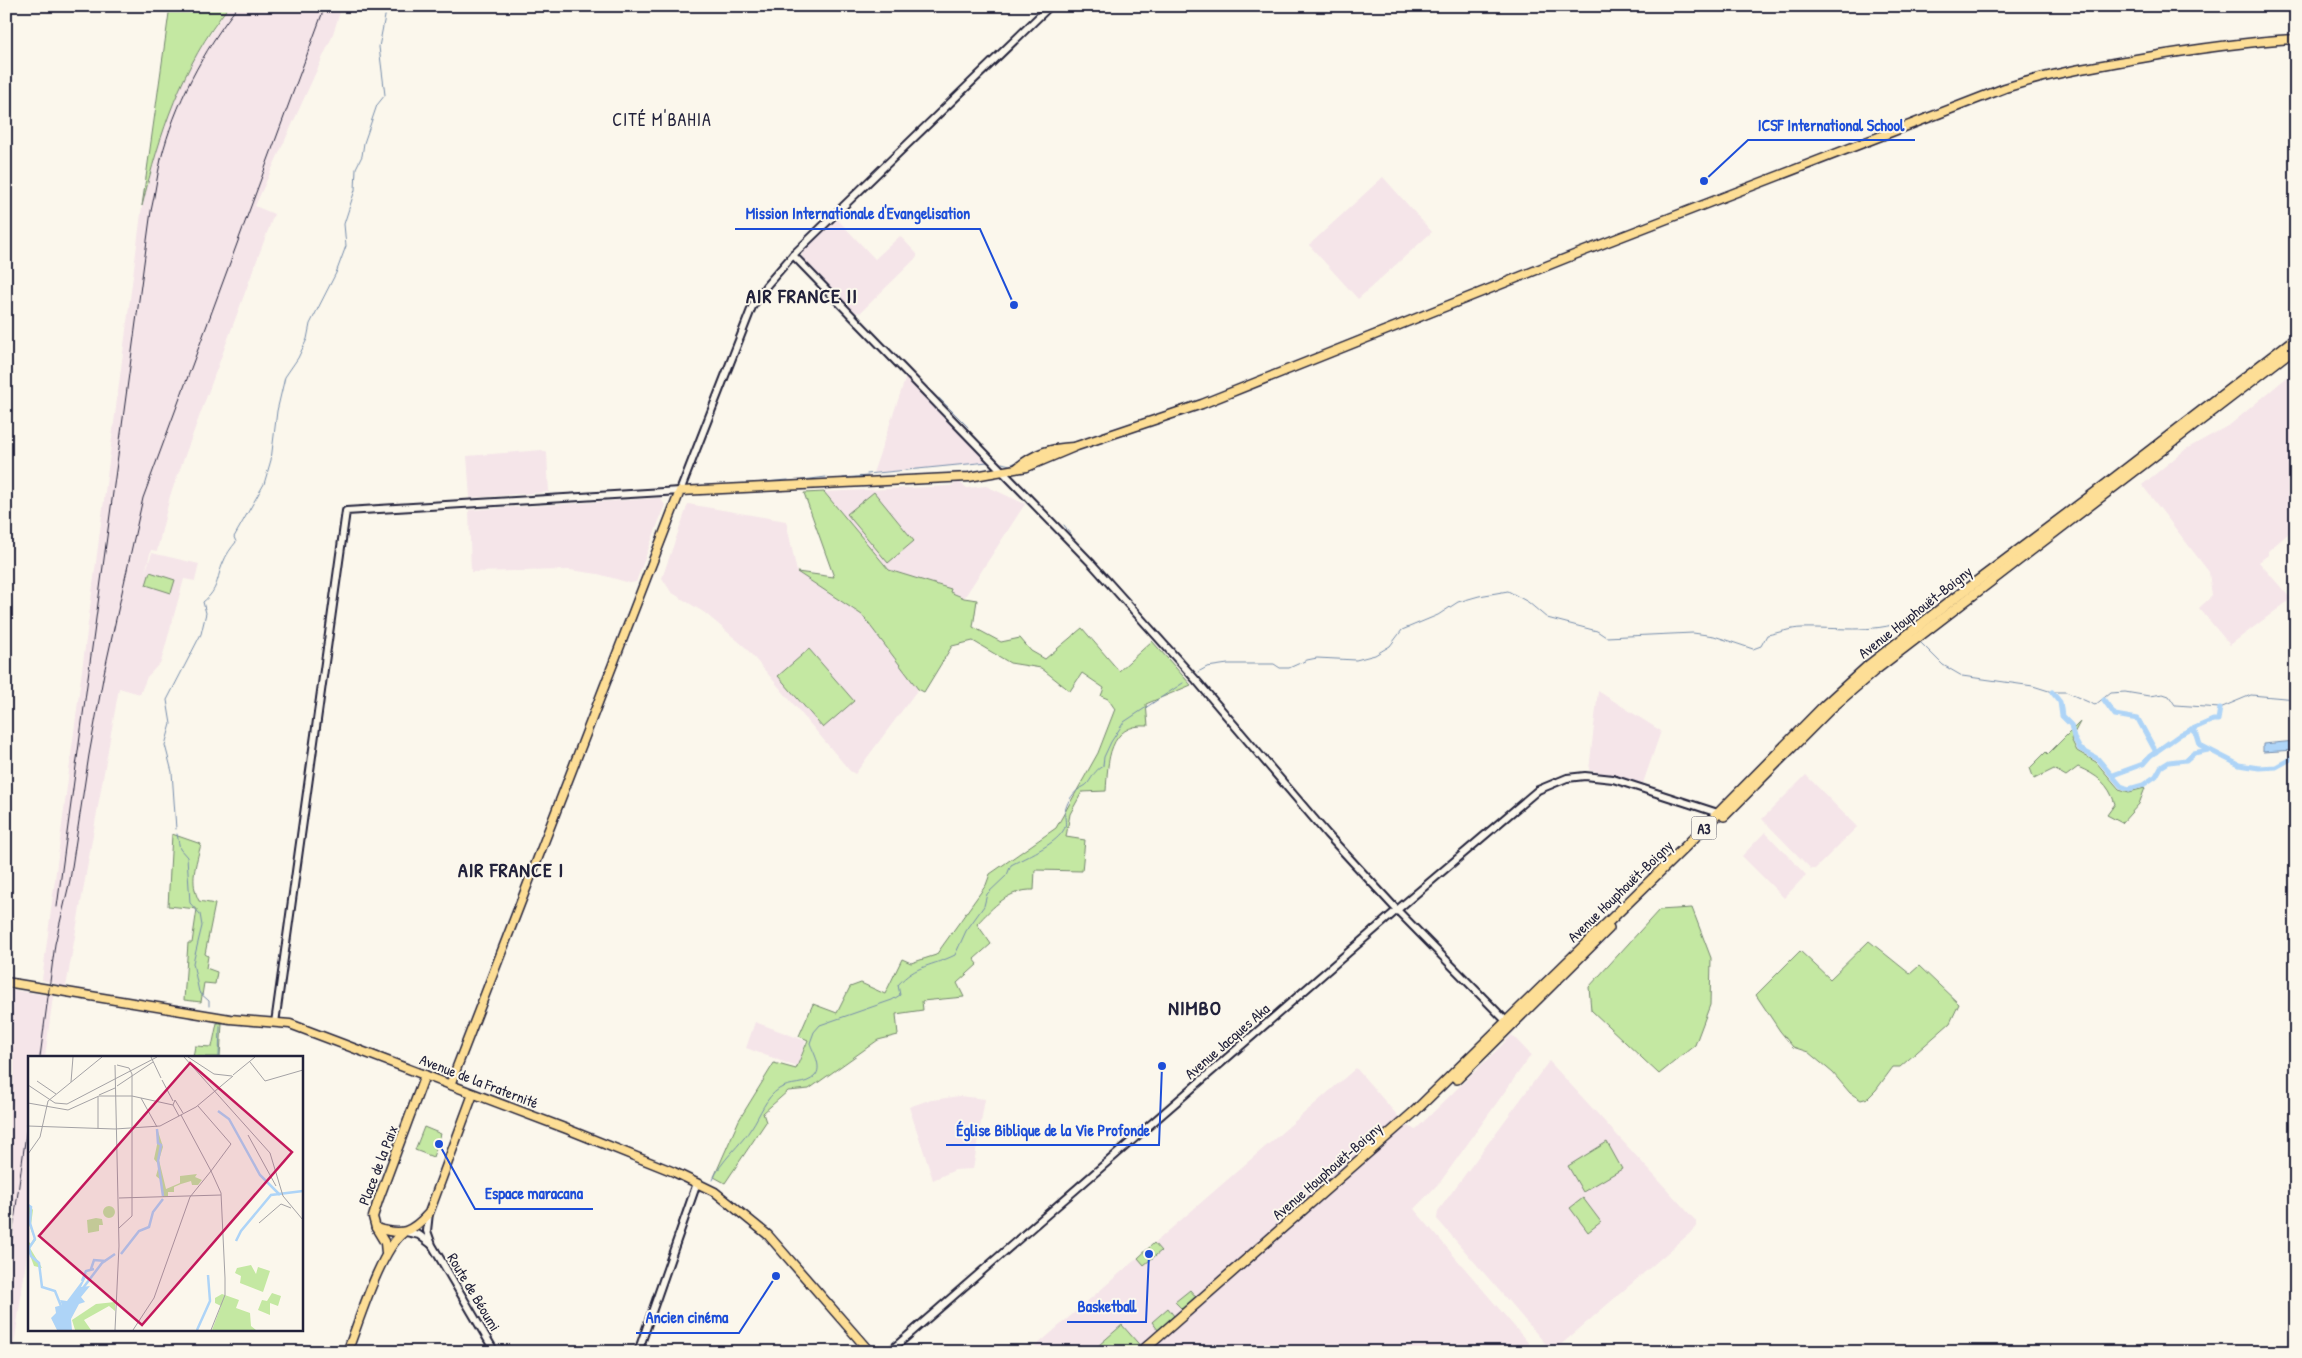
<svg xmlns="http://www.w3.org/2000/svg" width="2302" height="1358" font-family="'Patrick Hand',sans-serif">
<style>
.built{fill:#f5e5e9}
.green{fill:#c4e8a2;stroke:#73856e}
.water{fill:#aed4f7;stroke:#768dac}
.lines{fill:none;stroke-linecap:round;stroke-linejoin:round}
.stream{stroke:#768dac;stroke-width:1}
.canal{stroke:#aed4f7;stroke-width:5}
.minor-casing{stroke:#22223b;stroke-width:10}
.major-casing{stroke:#22223b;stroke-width:11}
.highway-casing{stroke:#22223b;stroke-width:12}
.minor{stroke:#fbf7ec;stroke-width:6}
.major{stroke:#fdde96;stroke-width:8}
.highway{stroke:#fdde96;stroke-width:9}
.rail{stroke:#22223b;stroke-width:1}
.labels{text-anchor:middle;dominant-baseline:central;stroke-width:4;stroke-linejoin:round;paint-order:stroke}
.shield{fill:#fbf7ec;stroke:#636270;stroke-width:1}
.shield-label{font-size:14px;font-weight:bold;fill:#22223b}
.street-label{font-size:15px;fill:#22223b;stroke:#fbf7ec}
.quarter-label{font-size:18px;letter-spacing:1px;fill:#22223b;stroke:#fbf7ec}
.district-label{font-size:20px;font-weight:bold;letter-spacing:1px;fill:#22223b;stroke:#fbf7ec}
.inset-river{fill:none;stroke:#aed4f7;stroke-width:2.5}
.inset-road{fill:none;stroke:#a4a2a5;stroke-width:1}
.view{fill:#c2185b;fill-opacity:0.15;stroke:#c2185b;stroke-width:2.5}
.inset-edge{fill:none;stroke:#22223b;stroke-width:2.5}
.leader{fill:none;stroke:#1d4ed8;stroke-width:2}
.callout-dot{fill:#1d4ed8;stroke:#fbf7ec;stroke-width:2}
.callout-label{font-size:16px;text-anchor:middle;font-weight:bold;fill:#1d4ed8;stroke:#fbf7ec;stroke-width:4;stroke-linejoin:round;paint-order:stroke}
</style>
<rect width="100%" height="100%" fill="#fbf7ec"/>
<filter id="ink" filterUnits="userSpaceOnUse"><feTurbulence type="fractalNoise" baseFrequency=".02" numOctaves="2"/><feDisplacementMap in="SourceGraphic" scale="10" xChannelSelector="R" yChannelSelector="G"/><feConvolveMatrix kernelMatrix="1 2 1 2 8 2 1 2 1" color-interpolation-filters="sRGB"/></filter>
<g filter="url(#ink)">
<g class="built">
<path d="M229 6H342L332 37 255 206 274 214 170 496 157 551 151 550 145 573 152 553 199 564 195 581 184 579 161 662 147 677 140 694 119 688 66 987 42 980 142 206 164 124 178 89 194 59Z"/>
<path d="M1383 177 1432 232 1358 299 1309 245Z"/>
<path d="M837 219 875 259 900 236 917 254V257L860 313 855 312 802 257V253Z"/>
<path d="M908 371 993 462 873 473Z"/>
<path d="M2292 373 2296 375V527L2268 551V555L2259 562 2291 599 2230 645 2199 608 2212 596 2209 572 2142 485 2186 449 2231 424Z"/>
<path d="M542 450 547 453 549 492 470 498 467 456Z"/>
<path d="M959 482 967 488 986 486 1025 504 964 598 950 592 951 589 889 570 824 492 950 486Z"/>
<path d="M660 498 665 505 636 582 630 583 598 574 570 570 471 572 469 510Z"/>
<path d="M688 504 786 521 797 572 862 615 918 689 855 774 850 771 745 647 705 613 671 592 662 578Z"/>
<path d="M1598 691 1661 731 1643 783 1589 770Z"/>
<path d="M1806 775 1857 827 1815 869H1811L1762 819Z"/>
<path d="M1765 832 1806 875 1784 898 1742 856Z"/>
<path d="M6 989 53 996 45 1057H29V1241L13 1352H6Z"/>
<path d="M755 1022 806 1041 797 1067 746 1048Z"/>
<path d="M1512 1035 1531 1055 1441 1181 1414 1209 1536 1352H1029L1356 1068 1404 1123 1415 1130Z"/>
<path d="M1549 1061 1696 1221V1228L1557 1348 1550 1349 1437 1219 1438 1211Z"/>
<path d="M959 1096 985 1099 973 1169 955 1170 933 1180 909 1107 926 1101Z"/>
</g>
<g class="green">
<path d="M170 6H229C181 67 160 133 142 206Z"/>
<path d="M824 492 889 570 951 589 950 592 964 598 977 600 973 627 1001 642 1020 638 1031 651 1045 659 1082 628 1119 671 1152 641 1191 685 1146 704 1148 726C1108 723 1108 762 1106 791L1082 792 1070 814 1066 837 1085 840 1082 871 1035 870 1034 890C1009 889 993 907 977 924L991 944 974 959 978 964 957 983 964 997 922 1001 923 1010 896 1014 898 1035 878 1040 809 1089 788 1091 763 1113 766 1122 725 1183 714 1177 739 1120 774 1063 796 1069 808 1040 799 1036 813 1004 837 1013 850 987 861 983 885 994 902 959 911 963 936 955 986 885 990 874 1056 828 1098 753 1115 709 1108 699 1101 696 1104 688 1082 673 1070 691 1041 668 1010 663 973 641 952 646 924 692 918 689 862 615 797 572 834 577 804 493Z"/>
<path d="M874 492 914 541 888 563 847 514Z"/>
<path d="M150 572 175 580 171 593 146 585Z"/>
<path d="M809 649 854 701 823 728 778 676Z"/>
<path d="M2080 722 2071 739 2077 751 2096 762 2119 789 2129 792 2145 788 2139 804 2122 823 2107 815 2115 804C2109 784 2097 775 2078 767L2066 776 2054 769 2034 779 2030 768 2046 752 2048 754Z"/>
<path d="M172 834 201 844C196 865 189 881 199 901L215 904 205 954 208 956 206 968 217 972 215 984 204 983 201 1002 184 1000 188 943H192L197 909 168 906Z"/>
<path d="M1692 908 1711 958 1710 1005 1695 1045 1659 1074 1591 1010 1589 987 1659 910Z"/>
<path d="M1869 941 1910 974 1919 966 1959 1004 1950 1023 1900 1067H1893L1876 1090 1868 1098 1861 1100 1850 1093 1833 1073 1808 1052 1793 1047 1780 1031 1756 995 1800 951 1830 979Z"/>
<path d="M217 1023H222L220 1057H193L195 1046 212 1047Z"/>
<path d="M424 1127 441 1134 433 1157 415 1150Z"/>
<path d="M1607 1142 1622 1169 1583 1192 1568 1166Z"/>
<path d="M1583 1198 1601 1222 1588 1232 1570 1208Z"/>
<path d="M1154 1243 1161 1251 1144 1265 1138 1258Z"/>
<path d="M1190 1290 1196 1297 1182 1309 1175 1302Z"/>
<path d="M1168 1308 1174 1316 1158 1330 1152 1322Z"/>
<path d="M1122 1325 1144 1350 1091 1352Z"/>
</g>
<path class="water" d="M2296 741V750L2263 752V744Z"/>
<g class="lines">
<g class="stream">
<path d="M939 398 968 427"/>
<path d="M1002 463 1010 465"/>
<path d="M1010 465 1021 460"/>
<path d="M867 474 988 462"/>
<path d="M843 478 868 476"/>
<path d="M795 481 826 477"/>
<path d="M742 484 788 480"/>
<path d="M1064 525 1072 536"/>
<path d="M1921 643 1943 665 1962 676 2033 686 2052 692H2066L2095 705 2110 693 2125 692 2149 696 2163 694 2169 696 2175 705 2220 708 2251 695 2296 699"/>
<path d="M1198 672 1207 667 1228 664H1274L1280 668H1289L1307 660 1317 658 1356 660 1375 655 1390 646 1402 630 1438 615 1458 602 1479 596 1508 591 1528 602 1547 618 1597 631 1606 637 1693 633 1714 636 1753 649 1761 646 1767 635C1778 633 1791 628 1802 628 1833 627 1874 634 1904 621"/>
<path d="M176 829 172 772 165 745 171 724 167 700 201 634 206 613 203 602C219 589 216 579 223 563 226 555 231 548 236 542L234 537 264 484 271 460 277 411 285 377 298 358 307 339 310 324 336 273 346 246 344 224 355 190 356 168 362 156 364 143 377 105 385 95 379 47 387 6"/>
<path d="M177 834 180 849 187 857 190 903 200 914 202 926 193 963 199 992 209 1001V1006"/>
<path d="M219 1057 220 1026"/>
<path d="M713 1180C719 1162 742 1144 752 1127 760 1115 766 1097 779 1089 789 1082 806 1086 815 1076 823 1067 813 1052 810 1043L814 1032 820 1025 892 1000 900 995 898 985C915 965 933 966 955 955L966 931 984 906 987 894 1007 875 1011 865C1026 857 1054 845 1063 831 1068 824 1064 819 1065 812 1066 804 1072 794 1079 789 1082 787 1086 786 1088 783 1094 775 1094 771 1103 766L1104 757 1111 742 1124 722 1183 683"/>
</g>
<g class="canal">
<path d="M2052 692 2060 702 2062 716 2071 725 2074 738 2080 749 2098 759 2121 786 2129 789 2143 785 2156 776 2161 767 2169 762 2186 760 2194 753 2208 750"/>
<path d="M2104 700 2115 715 2138 719 2156 752"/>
<path d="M2191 729 2197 735 2200 745 2239 765 2259 768 2276 767 2296 756"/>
<path d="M2113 775 2143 764 2150 756 2181 734 2213 720H2218L2220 708"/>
</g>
<g class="minor-casing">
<g id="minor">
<path d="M793 255 1092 564 1196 680 1327 834 1397 910 1508 1023"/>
<path d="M275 1023 346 511 680 491 752 307 766 286 793 255 1050 6"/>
<path d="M429 1213 427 1231 432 1245 495 1352"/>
<path d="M406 1232 419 1235 431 1244"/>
<path d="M638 1352 697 1183"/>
<path d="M889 1352 1397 910 1538 790 1567 778 1585 776 1613 779 1721 814"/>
</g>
</g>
<g class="major-casing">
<g id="major">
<path d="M1017 468C1035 453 1051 448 1073 447"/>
<path d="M6 982 230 1019 290 1024 567 1129 674 1172 715 1192 768 1235 870 1352"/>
<path d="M425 1075 378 1201 373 1217 376 1228C402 1236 411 1233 429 1213L473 1094"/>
<path d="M450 1085 680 491 969 477 1027 467 1077 446 1202 404 1574 255 2005 88C2048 74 2091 67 2136 59 2189 50 2242 42 2296 39"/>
<path d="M376 1228 385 1243 386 1253"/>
<path d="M347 1352C359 1322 380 1251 403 1233"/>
</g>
</g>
<g class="highway-casing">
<g id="highway">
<path d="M1724 816 1830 709 1874 671 2296 347"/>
<path d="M1457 1079 1609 928"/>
<path d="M1141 1352 1413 1113 1687 845 1825 705 1869 665 1952 600 2096 492 2296 338"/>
</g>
</g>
<use href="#minor" class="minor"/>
<use href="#major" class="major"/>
<use href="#highway" class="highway"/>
<g class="rail">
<path d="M57 907 151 211C155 194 157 176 161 159 175 104 203 51 238 6"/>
<path d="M40 1057 55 944 70 880 89 755 104 673 143 498 325 6"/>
<path d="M6 1280 29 1112"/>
<path d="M6 1306 11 1274"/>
</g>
</g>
</g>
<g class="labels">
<rect class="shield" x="1691.5" y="816.5" width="25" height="23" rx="4"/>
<g class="shield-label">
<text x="1704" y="828">A3</text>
</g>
<g class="street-label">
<text transform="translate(1915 612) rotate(-38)">Avenue Houphouët-Boigny</text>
<text transform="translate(1620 891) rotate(-44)">Avenue Houphouët-Boigny</text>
<text transform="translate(1227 1041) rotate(-41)">Avenue Jacques Aka</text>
<text transform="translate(479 1081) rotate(21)">Avenue de la Fraternité</text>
<text transform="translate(378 1165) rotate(-69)">Place de la Paix</text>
<text transform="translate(1327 1171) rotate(-41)">Avenue Houphouët-Boigny</text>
<text transform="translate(474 1292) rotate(59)">Route de Béoumi</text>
</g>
<g class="quarter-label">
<text x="662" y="119">CITÉ M'BAHIA</text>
</g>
<g class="district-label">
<text x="802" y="295">AIR FRANCE II</text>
<text x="511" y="869">AIR FRANCE I</text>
<text x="1195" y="1007">NIMBO</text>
</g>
</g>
<g transform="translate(28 1056)">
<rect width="275" height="275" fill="#fbf7ec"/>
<path d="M129 72 135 91 131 104 138 133 152 127V120L169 118 167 121 174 124 170 129H164L163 125 153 128 146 131V136H140V140L135 141 134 125 128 120 131 109 126 103 130 84ZM0 147 5 154 3 169 8 184 2 192 14 212 6 210 0 194V185L3 188 6 182 0 166ZM75 156a6 6 0 1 1 12 0a6 6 0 1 1-12 0ZM68 162 74 163 75 169H71V175L60 177 59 164ZM223 209 228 218 230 211 242 215 235 236 212 227 213 220 207 217 209 212ZM244 237 253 240 250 250 242 247V259L230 254 234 244 239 245ZM194 238 211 244 208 252 222 257 223 270 228 274H184L193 250 187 247V242ZM87 246V255L81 250 56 264 63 274H47L44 264 68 248Z" fill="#c4e8a2"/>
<path d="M60 217 53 231 62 230 53 241 57 246 51 248 43 263 44 274H29L23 262 28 257 27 251 34 249 32 244 39 245Z" fill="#aed4f7"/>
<path class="inset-river" d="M190 55 201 63 232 119 252 139M129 73 130 87 133 89 130 105 135 140M0 149 3 151 2 167 7 183 1 192 3 200 11 207 14 231 27 235 33 250M208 185 213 175 243 139 275 135M93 198 111 175 121 171 125 156 135 143M63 213 66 204 78 205M54 225 58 215 66 213M55 232 74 207 87 198M169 274 182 245 180 219"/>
<path class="inset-road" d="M123 1 133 22M156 1 242 97 255 140 275 164M160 1 186 18 204 20M222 6 237 25 275 14M89 9 101 12 104 18V160L91 172M205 19 227 1M134 24 145 45M9 25 28 38M43 26 45 1M0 29 27 47 39 48 129 1M89 30 125 6M71 39 87 32M87 40H104L145 49M70 41V73M113 42 129 71M0 47 40 54 71 40H87M170 50 203 88 183 115 193 137 197 222V239L183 274M151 60 145 49 147 44 155 57M0 70 87 73M87 73 132 70 168 51 205 20M220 79 248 130M0 98 12 81 20 45 74 1M91 142 193 139M231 167 253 148 263 152M87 274 91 190 87 9M105 274 126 242 162 141 183 115 153 59"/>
<path class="view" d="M162 7 264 96 114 269 11 180Z"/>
<rect width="275" height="275" class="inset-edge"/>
</g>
<path class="leader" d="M1704 181L1748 140H1915M1014 305L980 229H735M1162 1066L1159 1145H946M439 1144L475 1209H593M1149 1254L1146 1322H1067M776 1276L739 1333H636"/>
<g class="callout-dot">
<circle cx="1704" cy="181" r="5"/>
<circle cx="1014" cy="305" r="5"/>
<circle cx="1162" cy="1066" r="5"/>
<circle cx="439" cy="1144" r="5"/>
<circle cx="1149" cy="1254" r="5"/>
<circle cx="776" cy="1276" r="5"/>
</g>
<g class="callout-label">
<text x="1831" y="131">ICSF International School</text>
<text x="858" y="219">Mission Internationale d'Evangelisation</text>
<text x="1053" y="1136">Église Biblique de la Vie Profonde</text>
<text x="534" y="1199">Espace maracana</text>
<text x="1107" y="1312">Basketball</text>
<text x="687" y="1323">Ancien cinéma</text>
</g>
<rect width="2302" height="1358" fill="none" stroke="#fbf7ec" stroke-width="25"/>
<rect x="12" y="12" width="2277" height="1333" fill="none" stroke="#22223b" stroke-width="2" filter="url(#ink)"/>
</svg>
